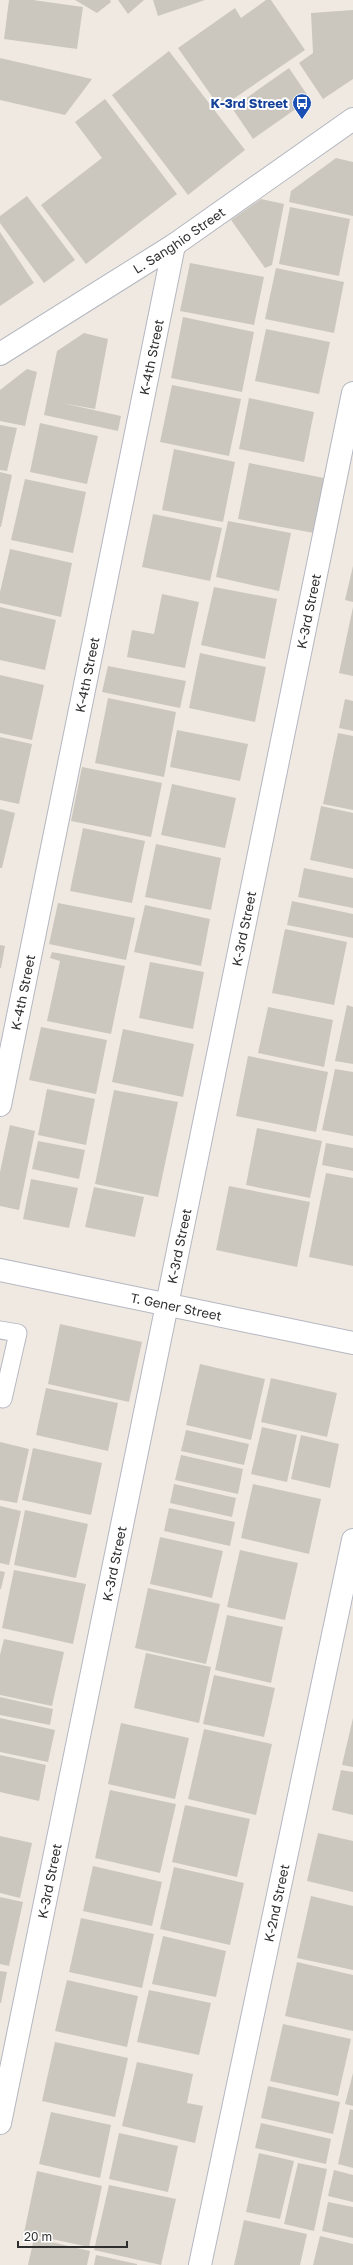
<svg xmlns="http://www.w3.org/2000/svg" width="353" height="2265" font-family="'Golos Text',sans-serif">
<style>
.building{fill:#cbc7bf}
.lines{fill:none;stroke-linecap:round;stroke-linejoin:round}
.lane-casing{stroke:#b4b7c1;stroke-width:19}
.street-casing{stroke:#b4b7c1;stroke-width:24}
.secondary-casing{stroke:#b4b7c1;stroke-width:24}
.lane{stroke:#fff;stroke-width:17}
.street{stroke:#fff;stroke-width:22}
.secondary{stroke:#fff;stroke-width:22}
.labels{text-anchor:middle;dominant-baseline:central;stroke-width:4;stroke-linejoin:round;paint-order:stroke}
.transit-label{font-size:13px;font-weight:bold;fill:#164399;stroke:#fff;text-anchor:end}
.street-label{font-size:13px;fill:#2e2e2e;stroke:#fff}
</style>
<rect width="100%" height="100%" fill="#efe9e1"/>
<g class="building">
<path d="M9 0H33L83 7 77 49 4 39Z"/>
<path d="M75 0H110L111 2 97 13Z"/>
<path d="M118 0H144L128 14Z"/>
<path d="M153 0H205L158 16Z"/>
<path d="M266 0H271L305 50 220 108 178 48 235 8 241 18Z"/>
<path d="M353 10V79L323 99 299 63 313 53 311 13Z"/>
<path d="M169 51 245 150 188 195 112 95Z"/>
<path d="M0 58 92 79 65 115 0 100Z"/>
<path d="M289 68 310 99 253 139 232 108Z"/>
<path d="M105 99 177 194 86 264 41 205 102 158 75 122Z"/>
<path d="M336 158 353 162V216L289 202 291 191Z"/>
<path d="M27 196 75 260 44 283 0 223V216Z"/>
<path d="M261 199 284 204 272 265 265 268 231 220Z"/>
<path d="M290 207 350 219 339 276 279 264Z"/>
<path d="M0 232 34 283 0 306Z"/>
<path d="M190 263 264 277 254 325 180 311Z"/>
<path d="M276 268 344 282 334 333 265 319Z"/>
<path d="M183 317 254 332 242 392 171 378Z"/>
<path d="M266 329 330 342 319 394 255 381Z"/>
<path d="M84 333 108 339 95 409 62 403 121 416 118 431 44 415 57 351Z"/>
<path d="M27 369 37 372 25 426 0 421V390Z"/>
<path d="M172 385 241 399 229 456 160 442Z"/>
<path d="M249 398 314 412 304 462 239 449Z"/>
<path d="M40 423 98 436 87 484 30 472Z"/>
<path d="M0 425 17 428 7 471 0 470Z"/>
<path d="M174 449 235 462 223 522 162 510Z"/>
<path d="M249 463 324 478 314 533 238 519Z"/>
<path d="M0 472 12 475 1 527H0Z"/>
<path d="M25 479 86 492 73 553 11 540Z"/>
<path d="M153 514 222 528 210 581 142 567Z"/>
<path d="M228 521 291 533 279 591 216 577Z"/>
<path d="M10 549 72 563 61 617 0 603V592Z"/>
<path d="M353 566V602L345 600Z"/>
<path d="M214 587 277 599 265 659 201 645Z"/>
<path d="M162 594 199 602 185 668 127 657 132 630 154 634Z"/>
<path d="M0 607 56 620 45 670 0 660Z"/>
<path d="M353 607V676L339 673Z"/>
<path d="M200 653 266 667 255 722 189 708Z"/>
<path d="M108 666 186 681 180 708 102 692Z"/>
<path d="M0 675 44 685 32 740 0 733Z"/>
<path d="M108 698 176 712 164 777 95 763Z"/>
<path d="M345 699 353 701V731L339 728Z"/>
<path d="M177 730 248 744 240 781 170 767Z"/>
<path d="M338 733 353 736V810L323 804Z"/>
<path d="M0 737 32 744 19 804 0 800Z"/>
<path d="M82 767 162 783 151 837 71 821Z"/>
<path d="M172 784 236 798 225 848 161 835Z"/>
<path d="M321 806 353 813V869L310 860Z"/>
<path d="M0 809 15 813 2 868H0Z"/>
<path d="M83 828 145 841 132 903 70 891Z"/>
<path d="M156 844 221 858 211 910 145 897Z"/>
<path d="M304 868 353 878V908L298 897Z"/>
<path d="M292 901 353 914V938L287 925Z"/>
<path d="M58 903 135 918 126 960 49 944Z"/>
<path d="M145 905 210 919 201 966 134 952Z"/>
<path d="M285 929 347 942 334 1005 272 993Z"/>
<path d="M0 945 5 946 1 968H0Z"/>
<path d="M52 952 125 966 111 1034 47 1021 60 961 50 958Z"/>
<path d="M150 962 204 972 193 1029 139 1018Z"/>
<path d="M347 1005 353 1007V1064L335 1061Z"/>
<path d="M268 1007 333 1020 324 1067 258 1053Z"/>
<path d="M41 1027 107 1040 96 1094 29 1080Z"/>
<path d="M123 1029 194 1044 183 1097 112 1082Z"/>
<path d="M248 1056 328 1072 316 1132 236 1116Z"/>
<path d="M335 1069 353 1072V1136L322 1130Z"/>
<path d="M47 1089 95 1099 86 1145 38 1135Z"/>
<path d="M114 1090 178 1102 158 1197 95 1184Z"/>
<path d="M10 1125 35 1131 19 1210 0 1206V1172Z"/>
<path d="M257 1128 322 1141 310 1198 246 1185Z"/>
<path d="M38 1141 85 1150 79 1179 32 1169Z"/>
<path d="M326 1143 353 1148V1171L322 1165Z"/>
<path d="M326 1173 353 1178V1266L309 1257Z"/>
<path d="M31 1179 78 1188 69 1228 23 1219Z"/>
<path d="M229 1186 310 1202 297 1267 216 1250Z"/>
<path d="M94 1187 144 1197 135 1237 85 1227Z"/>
<path d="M60 1324 142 1342 129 1402 48 1384Z"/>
<path d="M200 1364 265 1379 251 1440 186 1425Z"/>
<path d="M271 1378 337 1393 327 1437 261 1422Z"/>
<path d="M46 1388 118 1403 108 1451 36 1435Z"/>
<path d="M262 1427 297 1435 287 1482 251 1474Z"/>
<path d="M186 1430 249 1444 244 1465 181 1451Z"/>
<path d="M301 1435 339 1444 330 1488 291 1479Z"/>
<path d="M0 1442 29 1449 17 1503 0 1500Z"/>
<path d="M33 1448 102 1463 91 1515 22 1500Z"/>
<path d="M181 1455 243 1469 238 1494 175 1480Z"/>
<path d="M174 1484 236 1498 232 1517 170 1503Z"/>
<path d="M253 1484 321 1499 309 1554 241 1538Z"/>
<path d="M0 1506 21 1511 9 1565 0 1563Z"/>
<path d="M169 1508 235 1522 230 1546 164 1531Z"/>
<path d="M25 1510 88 1524 76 1578 14 1565Z"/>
<path d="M160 1537 223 1551 212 1598 150 1584Z"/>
<path d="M240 1550 298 1563 285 1620 227 1607Z"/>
<path d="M14 1570 86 1584 73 1644 2 1628Z"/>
<path d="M0 1571 5 1572 1 1589H0Z"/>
<path d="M148 1588 220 1604 206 1664 135 1648Z"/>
<path d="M227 1615 283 1627 271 1683 215 1670Z"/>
<path d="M4 1639 64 1652 52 1706 0 1695V1655Z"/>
<path d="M146 1653 211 1667 199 1723 134 1708Z"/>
<path d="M214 1675 275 1688 264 1737 203 1724Z"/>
<path d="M0 1697 53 1709 50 1725 0 1715Z"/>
<path d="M0 1718 55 1730 48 1762 0 1752Z"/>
<path d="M353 1718V1767L342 1765Z"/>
<path d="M121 1723 189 1738 175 1799 108 1784Z"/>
<path d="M204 1729 272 1744 256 1815 188 1799Z"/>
<path d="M0 1755 46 1765 39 1801 0 1792Z"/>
<path d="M341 1770 353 1772V1815L332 1810Z"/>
<path d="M110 1790 176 1804 160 1873 95 1858Z"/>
<path d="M185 1805 250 1819 237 1877 172 1862Z"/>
<path d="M318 1833 353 1841V1892L307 1881Z"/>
<path d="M0 1836 32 1843 20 1898 0 1893Z"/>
<path d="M93 1866 162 1882 152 1926 83 1911Z"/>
<path d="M174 1867 244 1883 230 1945 160 1929Z"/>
<path d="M311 1896 353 1906V1970L297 1958Z"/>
<path d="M0 1897 23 1902 9 1966 0 1964Z"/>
<path d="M81 1918 154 1934 142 1988 69 1972Z"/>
<path d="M163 1936 226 1951 216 1997 152 1984Z"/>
<path d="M297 1962 353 1975V2031L285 2016Z"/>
<path d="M0 1971 7 1972 1 2003H0Z"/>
<path d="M67 1980 138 1996 127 2047 55 2031Z"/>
<path d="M149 1990 211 2003 199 2055 137 2042Z"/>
<path d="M283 2024 351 2039 338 2096 270 2081Z"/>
<path d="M55 2042 128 2058 115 2117 42 2101Z"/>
<path d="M137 2062 193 2074 187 2103 203 2106 195 2143 122 2126Z"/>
<path d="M353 2073V2106L345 2104Z"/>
<path d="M268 2086 340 2102 333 2134 261 2118Z"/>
<path d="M350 2109 353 2110V2168L338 2164Z"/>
<path d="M51 2112 111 2125 100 2178 39 2164Z"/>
<path d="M261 2123 331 2139 326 2164 255 2148Z"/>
<path d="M119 2133 178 2146 168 2192 109 2179Z"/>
<path d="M259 2153 294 2161 280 2219 246 2212Z"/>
<path d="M298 2163 327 2169 314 2231 284 2224Z"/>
<path d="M334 2170 353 2175V2202L328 2196Z"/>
<path d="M37 2171 102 2186 89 2247 24 2233Z"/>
<path d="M109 2185 176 2199 161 2265 94 2250Z"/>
<path d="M328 2202 353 2207V2238L322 2231Z"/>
<path d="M244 2220 307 2234 300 2265H234Z"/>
<path d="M320 2236 353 2244V2265H313Z"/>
<path d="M34 2238 90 2251 87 2265H28Z"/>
<path d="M96 2255 137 2264V2265H94Z"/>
</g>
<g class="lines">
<g class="lane-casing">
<path id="lane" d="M0 1330 18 1333 3 1399"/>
</g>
<g class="street-casing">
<g id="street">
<path id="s1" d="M0 354 174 245 353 119"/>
<path id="s2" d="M0 1105 174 245"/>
<path id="s3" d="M0 2123 353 393"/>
<path id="s4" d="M200 2265 353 1540"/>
</g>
</g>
<g class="secondary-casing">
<g id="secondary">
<path id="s5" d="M0 1270 353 1343"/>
</g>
</g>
<use href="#lane" class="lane"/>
<use href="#street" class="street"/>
<use href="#secondary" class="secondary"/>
</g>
<defs>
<g id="bus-pin" transform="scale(1)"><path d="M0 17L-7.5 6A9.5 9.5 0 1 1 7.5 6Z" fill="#1a4fb4" stroke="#fff"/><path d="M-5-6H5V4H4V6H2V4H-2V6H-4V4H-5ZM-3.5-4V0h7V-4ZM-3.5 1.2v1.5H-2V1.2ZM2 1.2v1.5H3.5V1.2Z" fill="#fff"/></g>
</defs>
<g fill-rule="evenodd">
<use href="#bus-pin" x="302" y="103"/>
</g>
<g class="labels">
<g class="transit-label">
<text x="288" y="103">K-3rd Street</text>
</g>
<g class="street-label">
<text stroke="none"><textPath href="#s1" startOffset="212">L. Sanghio Street</textPath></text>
<text stroke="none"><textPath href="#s2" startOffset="763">K-4th Street</textPath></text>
<text stroke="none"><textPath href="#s3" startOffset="1543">K-3rd Street</textPath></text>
<text stroke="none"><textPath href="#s2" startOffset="439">K-4th Street</textPath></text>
<text stroke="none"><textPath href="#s3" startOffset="1219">K-3rd Street</textPath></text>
<text stroke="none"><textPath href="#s2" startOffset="115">K-4th Street</textPath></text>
<text stroke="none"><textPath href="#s3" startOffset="895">K-3rd Street</textPath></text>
<text stroke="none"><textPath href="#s5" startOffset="180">T. Gener Street</textPath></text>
<text stroke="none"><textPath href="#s3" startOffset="571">K-3rd Street</textPath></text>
<text stroke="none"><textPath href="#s3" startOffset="247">K-3rd Street</textPath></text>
<text stroke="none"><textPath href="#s4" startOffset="370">K-2nd Street</textPath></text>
</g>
</g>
<path d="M18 2241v6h109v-6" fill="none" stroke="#2e2e2e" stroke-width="2"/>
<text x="24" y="2241" font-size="12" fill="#2e2e2e" stroke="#ffffff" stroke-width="3" paint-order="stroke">20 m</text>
</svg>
